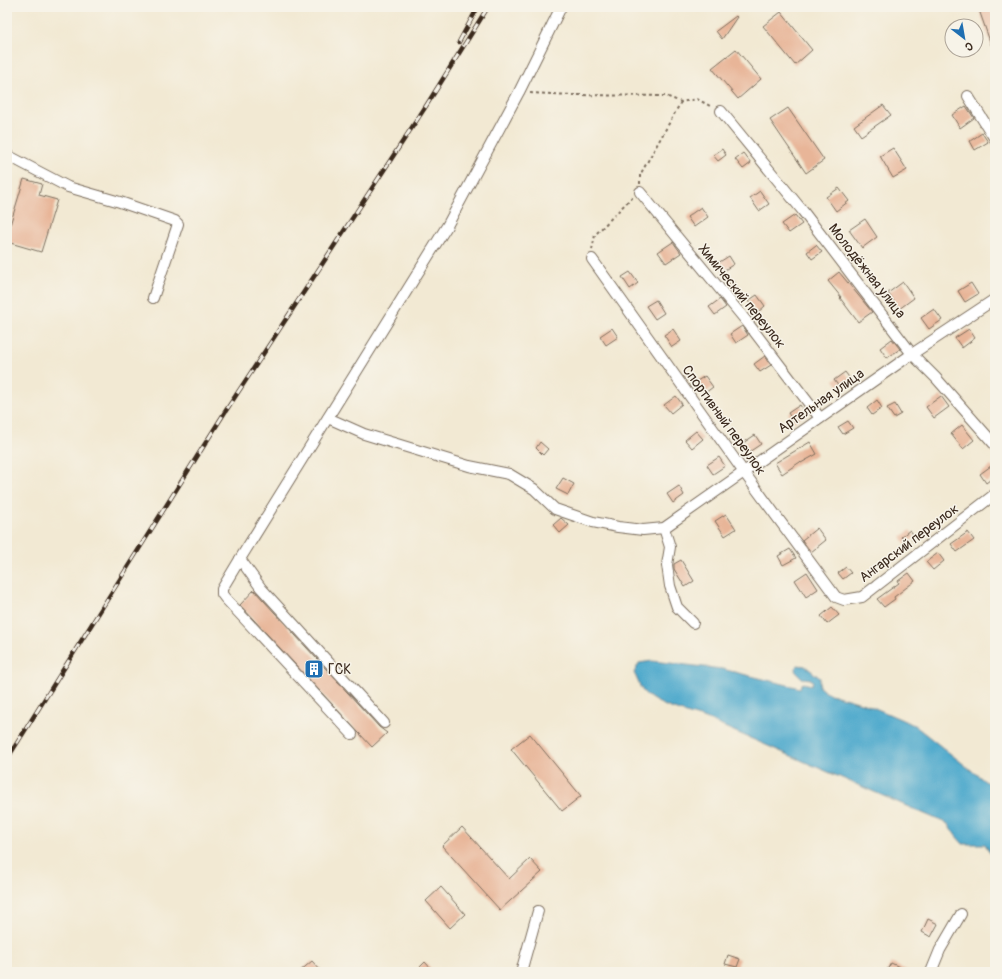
<svg xmlns="http://www.w3.org/2000/svg" width="1002" height="979" font-family="Pangolin,sans-serif">
<style>
.water{fill:#4ea9cc;stroke:#446a75}
.building{fill:#e8b598}
.lines{fill:none;stroke-linecap:round;stroke-linejoin:round}
.minor-casing{stroke:#7b6d5d;stroke-width:12}
.path{stroke:#7b6d5d;stroke-width:2;stroke-dasharray:3 3;stroke-linecap:butt}
.minor{stroke:#fff;stroke-width:10}
.rail-casing{stroke:#3b2a1e;stroke-width:4.5}
.rail{stroke:#f7f3e8;stroke-width:3;stroke-dasharray:9;stroke-linecap:butt}
.labels{text-anchor:middle;dominant-baseline:central;stroke-width:3;stroke-linejoin:round;paint-order:stroke}
.street-label{font-size:14px;fill:#3b2a1e;stroke:#f7f3e8}
.poi-label{font-size:14px;fill:#3b2a1e;stroke:#f7f3e8;text-anchor:start}
</style>
<rect width="100%" height="100%" fill="#f7f3e8"/>
<filter id="ink" filterUnits="userSpaceOnUse"><feTurbulence type="fractalNoise" baseFrequency=".025" numOctaves="2"/><feDisplacementMap in="SourceGraphic" scale="8" xChannelSelector="R" yChannelSelector="G"/><feConvolveMatrix kernelMatrix="1 2 1 2 8 2 1 2 1" color-interpolation-filters="sRGB"/></filter>
<filter id="wash" filterUnits="userSpaceOnUse"><feTurbulence type="fractalNoise" baseFrequency=".012" numOctaves="4" result="noise"/><feDisplacementMap in="SourceGraphic" scale="16" xChannelSelector="R" yChannelSelector="G"/><feGaussianBlur stdDeviation="0.9" result="paint"/><feColorMatrix in="noise" values="0 0 0 0 0 0 0 0 0 0 0 0 0 0 0 0 0 1.4 0 .05"/><feComposite in="paint" operator="in"/></filter>
<g filter="url(#wash)">
<rect width="100%" height="100%" fill="#f2e9d3"/>
<path class="water" d="M652 661 722 669 800 688 801 685 803 683 811 685 813 682 811 679 802 678 795 671 797 665 805 666 820 678 819 687 827 693 868 705 914 725 995 789V857L990 853 985 844H963L956 836 948 824 706 719C688 713 654 706 642 690 639 685 637 678 634 673L639 663Z"/>
<g id="blocks">
<g class="building">
<path d="M978 7H990L995 23V53H994Z"/>
<path d="M781 12 812 50 795 65 763 26Z"/>
<path d="M736 16 737 17 722 39 716 31Z"/>
<path d="M736 49 761 79 738 99 712 68Z"/>
<path d="M883 105 891 115 861 136 854 126Z"/>
<path d="M966 106 974 118 960 128 952 115Z"/>
<path d="M788 108 824 160 806 173 770 120Z"/>
<path d="M982 133 988 142 975 150 970 141Z"/>
<path d="M893 148 907 170 893 178 880 156Z"/>
<path d="M722 149 726 155 718 161 713 155Z"/>
<path d="M743 153 751 163 743 169 735 159Z"/>
<path d="M24 179 42 184 39 195 57 200 41 252 7 242V235Z"/>
<path d="M839 188 849 201 836 211 826 197Z"/>
<path d="M760 191 769 204 759 211 750 198Z"/>
<path d="M701 207 708 217 694 227 687 217Z"/>
<path d="M795 215 802 224 789 233 782 224Z"/>
<path d="M865 219 877 237 862 248 849 230Z"/>
<path d="M673 242 681 253 666 263 658 252Z"/>
<path d="M816 245 822 252 812 259 807 252Z"/>
<path d="M729 256 734 264 723 271 718 263Z"/>
<path d="M630 272 638 283 630 289 622 277Z"/>
<path d="M839 272 872 312 858 322 840 298 841 297 828 281Z"/>
<path d="M733 281 739 291 733 295 726 286Z"/>
<path d="M903 282 914 298 899 309 888 293Z"/>
<path d="M971 283 978 294 965 302 958 291Z"/>
<path d="M757 295 765 306 757 313 748 301Z"/>
<path d="M720 299 726 307 715 315 709 307Z"/>
<path d="M656 300 664 313 655 319 646 306Z"/>
<path d="M934 309 942 320 929 329 921 318Z"/>
<path d="M742 326 748 335 736 343 730 334Z"/>
<path d="M612 328 618 337 606 345 600 336Z"/>
<path d="M673 329 681 341 672 347 664 335Z"/>
<path d="M969 329 975 338 962 348 955 338Z"/>
<path d="M892 339 900 349 887 358 880 348Z"/>
<path d="M765 356 771 365 760 372 754 364Z"/>
<path d="M845 372 851 380 840 388 834 380Z"/>
<path d="M705 376 713 387 705 393 697 381Z"/>
<path d="M676 396 682 404 671 413 664 405Z"/>
<path d="M941 396 949 407 934 418 926 407Z"/>
<path d="M877 400 882 408 872 415 867 408Z"/>
<path d="M895 404 901 414 894 418 887 408Z"/>
<path d="M800 405 806 414 794 422 788 413Z"/>
<path d="M848 421 853 428 843 434 838 427Z"/>
<path d="M962 425 974 440 963 449 951 434Z"/>
<path d="M696 431 703 439 692 448 685 440Z"/>
<path d="M755 435 761 444 749 452 743 443Z"/>
<path d="M540 442 548 449 543 455 536 448Z"/>
<path d="M810 442 817 454 801 463 800 462 782 474 775 463Z"/>
<path d="M719 457 725 466 713 474 707 465Z"/>
<path d="M991 466 995 471V476L986 483 980 474Z"/>
<path d="M563 478 574 484 568 495 556 489Z"/>
<path d="M679 486 684 495 673 503 667 494Z"/>
<path d="M726 514 736 529 725 536 715 521Z"/>
<path d="M561 518 569 525 560 533 553 525Z"/>
<path d="M817 528 826 540 811 552 802 540Z"/>
<path d="M910 530 915 537 906 544 901 537Z"/>
<path d="M968 532 974 540 957 552 951 544Z"/>
<path d="M790 549 796 558 783 565 778 556Z"/>
<path d="M938 553 944 561 933 570 926 562Z"/>
<path d="M681 560 694 581 685 587 674 569V564Z"/>
<path d="M846 567 851 573 843 579 838 573Z"/>
<path d="M807 572 818 589 806 597 795 580Z"/>
<path d="M909 573 915 581 894 597 895 599 884 607 877 599 899 583 898 581Z"/>
<path d="M254 590 379 727 387 733 372 747 240 605Z"/>
<path d="M832 607 839 615 827 624 821 616Z"/>
<path d="M530 734 581 796 562 811 511 749Z"/>
<path d="M462 827 509 879 530 859 542 872 500 910 442 846Z"/>
<path d="M441 887 465 914 450 928 426 901Z"/>
<path d="M928 919 938 924 931 937 922 932Z"/>
<path d="M728 955 740 959 737 967 725 964Z"/>
<path d="M312 961 322 972H299Z"/>
<path d="M425 962 434 972H415Z"/>
<path d="M891 963 910 972H892L887 970Z"/>
</g>
</g>
</g>
<g filter="url(#ink)">
<use href="#blocks" fill-opacity="0" stroke="#7b6d5d" stroke-width="1"/>
<g class="lines">
<g class="minor-casing">
<g id="minor">
<path d="M968 96 995 139"/>
<path d="M721 111 802 210 912 354 936 378 995 445"/>
<path d="M7 155 68 187 120 202 175 221 178 224 153 298"/>
<path d="M640 192 747 322 820 418"/>
<path d="M592 259 743 471 836 597 844 600 862 597 995 494"/>
<path d="M328 418 364 434 469 466 509 474 534 489 555 509 593 522 618 527 643 530 664 528 912 354 995 299"/>
<path d="M664 528 670 547 667 565 670 586 677 607 693 623"/>
<path d="M240 559 222 589V594L225 598 352 734"/>
<path d="M384 723 261 588 240 559 447 226 519 92 561 7"/>
<path d="M521 972 538 911"/>
<path d="M931 972 940 950 961 914"/>
</g>
</g>
<g class="path">
<path d="M530 93 573 95 666 96 681 102 697 99 712 107"/>
<path d="M640 184V175L681 102"/>
<path d="M592 250 595 235 633 196"/>
</g>
<use href="#minor" class="minor"/>
<g class="rail-casing">
<g id="rail">
<path d="M459 42 478 7"/>
<path d="M7 759 225 412 426 106 488 7"/>
</g>
</g>
<use href="#rail" class="rail"/>
</g>
</g>
<defs>
<g id="building-square" transform="scale(1)"><rect x="-9" y="-9" width="18" height="18" rx="4" fill="#1f6fb2" stroke="#f7f3e8"/><path d="M-4-6H4V6H1V3H-1V6H-4ZM-2.5-4.3h1.7v1.8h-1.7ZM.8-4.3h1.7v1.8H.8ZM-2.5-1h1.7V.8h-1.7ZM.8-1h1.7V.8H.8Z" fill="#fff"/></g>
</defs>
<g fill-rule="evenodd">
<use href="#building-square" x="314" y="669"/>
</g>
<g class="labels">
<g class="street-label">
<text transform="translate(867 271) rotate(52)">Молодёжная улица</text>
<text transform="translate(742 296) rotate(51)">Химический переулок</text>
<text transform="translate(821 401) rotate(-35)">Артельная улица</text>
<text transform="translate(724 420) rotate(54)">Спортивный переулок</text>
<text transform="translate(909 543) rotate(-37)">Ангарский переулок</text>
</g>
<g class="poi-label">
<text x="328" y="669">ГСК</text>
</g>
</g>
<rect width="1002" height="979" fill="none" stroke="#f7f3e8" stroke-width="24"/>
<g transform="translate(964 38) rotate(149)"><circle r="19" fill="#f7f3e8" stroke="#aca397"/>
<path d="M0-3L7 15L0 10L-7 15Z" fill="#1f6fb2"/>
<text y="-6" font-size="11" font-weight="bold" text-anchor="middle" fill="#3b2a1e">С</text>
</g>
</svg>
